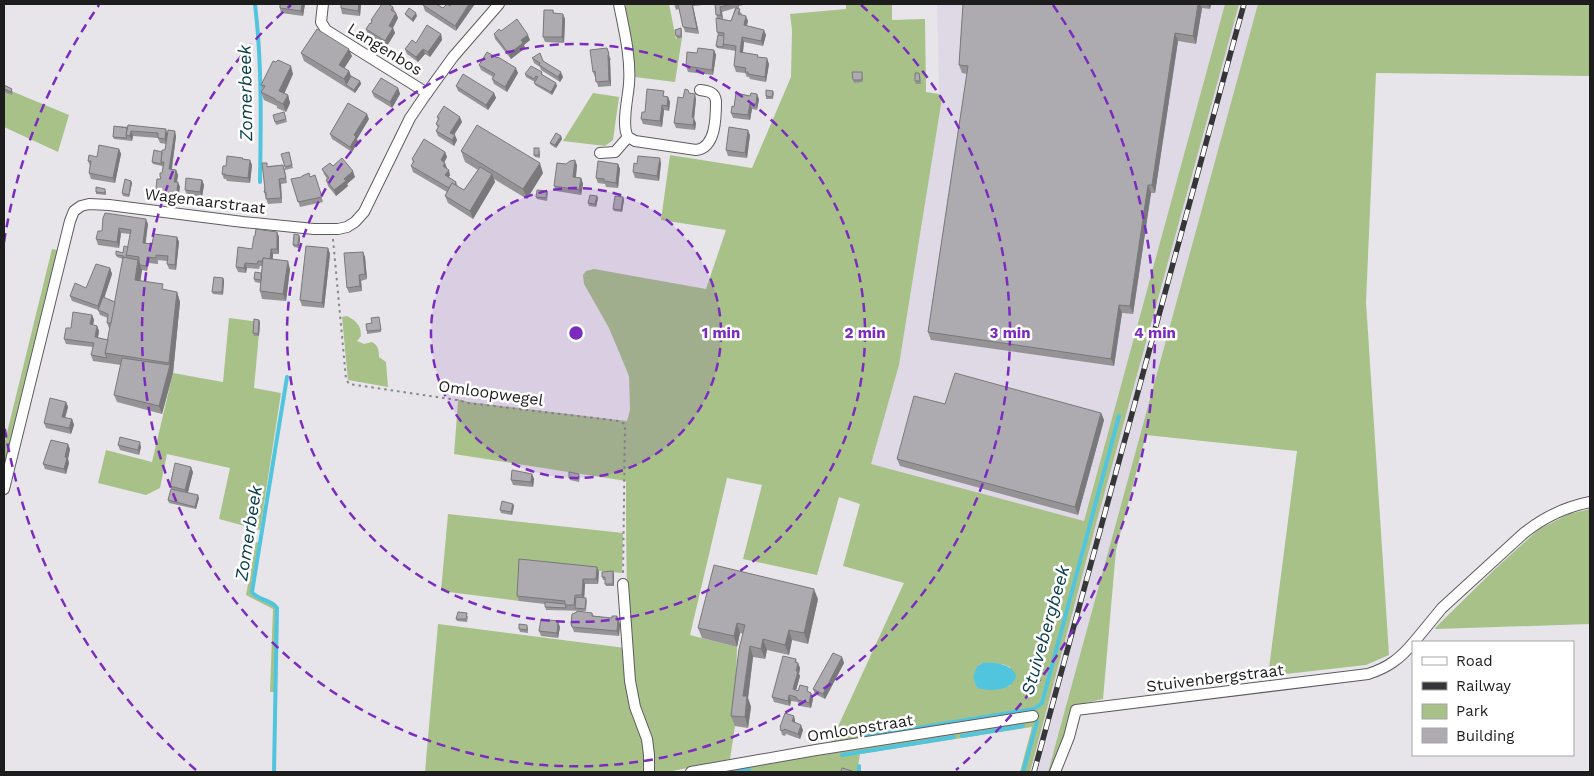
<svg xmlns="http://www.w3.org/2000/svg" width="1594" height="776" font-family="'Work Sans',sans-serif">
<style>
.built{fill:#ded9e4}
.green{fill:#a7c188;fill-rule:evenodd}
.water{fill:#51c4de}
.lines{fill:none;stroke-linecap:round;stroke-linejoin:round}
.stream{stroke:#51c4de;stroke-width:4}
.street-casing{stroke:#5e5c60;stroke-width:12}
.path{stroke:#878689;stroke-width:2;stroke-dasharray:2.5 4;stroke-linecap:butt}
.street{stroke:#fff;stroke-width:10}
.rail-casing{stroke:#363638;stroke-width:5.5}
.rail{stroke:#fff;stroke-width:4;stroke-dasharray:11;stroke-linecap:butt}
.wall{fill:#959396;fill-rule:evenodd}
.shaded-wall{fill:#79787a}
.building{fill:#adabaf;stroke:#79787a}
.ring{fill:none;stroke:#7b2cbf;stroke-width:2.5;stroke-dasharray:9 6}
.labels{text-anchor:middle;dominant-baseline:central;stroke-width:5;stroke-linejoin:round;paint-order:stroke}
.street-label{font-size:16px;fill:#1d1d1e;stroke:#fff}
.water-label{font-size:18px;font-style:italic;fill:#073d48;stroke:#fff}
.centre{fill:#7b2cbf;stroke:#fff;stroke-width:2.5}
.ring-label{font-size:15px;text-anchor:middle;font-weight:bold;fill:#7b2cbf;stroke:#fff;stroke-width:5;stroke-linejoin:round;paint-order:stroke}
</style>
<rect width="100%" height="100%" fill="#e7e5e9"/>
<g class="built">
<path d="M937 4H1225L1084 521 871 464 899 365 942 98 939 94Z"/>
<path d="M1235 4H1260L1049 772H1026Z"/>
</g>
<g class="green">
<path d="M626 4H669L676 39 682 38 675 82 635 77 625 10Z"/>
<path d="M846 4H892V20L925 19 926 92 939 94 942 98 899 365 871 464 1084 521 1225 4H1239L1096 524 1030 772H1020L1032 727 860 754 857 772H716L1034 721 1037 712 830 744 904 583 843 566 860 504 839 497 817 575 743 559 762 485 727 478 690 635 737 647 735 726 730 759 668 772H654C648 747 637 716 634 691 626 621 626 551 626 481L454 454 458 402 457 399 469 402 627 421 630 410 629 376 609 328 584 284 583 275 586 271 594 269 706 289 726 230 661 220 670 155 752 168 791 77 792 30 790 14 846 9ZM982 663 1002 664 1010 667V686L987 689 979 665Z"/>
<path d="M1258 4H1590V76L1376 73 1366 302 1389 655 1366 665 1268 676 1297 451 1146 435 1116 550 1103 699 1072 706 1069 727 1052 772H1048Z"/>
<path d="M4 88 69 115 58 152 4 127Z"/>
<path d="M593 93 619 97 613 140 605 146 563 141Z"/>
<path d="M52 249 58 250 4 474V445Z"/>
<path d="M347 316C357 321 361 326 361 336L357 341 364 344 372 342C378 345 379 350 379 357L386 362 388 387 348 380 342 317Z"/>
<path d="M229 318 260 322 254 388 281 393 260 530 219 519 230 468 167 454 160 488 146 495 98 483 106 450 152 462 173 373 223 382Z"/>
<path d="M1590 509V624L1436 629 1435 628 1495 569 1539 529 1569 514Z"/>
<path d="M448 514 623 533 622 573 521 564 519 601 441 591Z"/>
<path d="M256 542 260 543 251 594 274 606 278 611 274 692H270L273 609 246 595Z"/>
<path d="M438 624 625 648 644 739 646 772H425Z"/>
</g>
<path class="water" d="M982 663C994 662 1010 663 1016 675 1014 691 990 692 978 688 971 680 973 668 982 663Z"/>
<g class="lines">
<g class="stream">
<path d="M255 4C262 63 261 122 260 182"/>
<path d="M962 736 1023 726"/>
<path d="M860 738 862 737 1034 709 1042 703 1119 416"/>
<path d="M842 755 954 737"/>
<path d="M274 772 277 608C271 599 258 601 252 592L287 377"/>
<path d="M737 772 749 770"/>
<path d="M859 772V766"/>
<path d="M1023 772 1037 722"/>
</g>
<g class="street-casing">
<g id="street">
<path d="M323 4 321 22 326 30 427 93"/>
<path d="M619 4C624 30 631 57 629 84 628 98 621 126 628 137L635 141 696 150C716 148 716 117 716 101 715 92 708 91 700 90"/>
<path d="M600 153 615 152 628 137"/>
<path d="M4 489 70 221 74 211 81 206 89 204 109 205 243 222 314 229H338L347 227 355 222 364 212 410 118 427 93 453 57 499 4"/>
<path d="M623 584 630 681 635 707 647 739 649 755V772"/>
<path d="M1414 642 1442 608 1524 533C1544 517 1565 507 1590 502"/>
<path d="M691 772 816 750 1033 716"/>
<path d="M1055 772 1069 737 1076 710 1368 674C1387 668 1400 659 1413 643"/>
</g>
</g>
<path class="path" d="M333 239 346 379 349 384 457 400 468 403 619 421 625 424 623 573"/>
<use href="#street" class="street"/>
<g class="rail-casing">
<path id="rail" d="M1034 772 1244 4"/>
</g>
<use href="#rail" class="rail"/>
</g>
<g class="wall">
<path d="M280 4H305L303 16 281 13 280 8Z"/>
<path d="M361 4 360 16 342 14 341 8Z"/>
<path d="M669 4H703V5L693 6 699 34 685 32 679 9 676 10 674 4 670 5Z"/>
<path d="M715 4H748L739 6V8H737L742 14 741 15 748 21 747 26 766 35 763 46 744 42 743 53 758 57 769 64 766 82 750 79 749 77H747L745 73 736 72 734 66 736 51 724 49V47V49L717 48 716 46 718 35 717 32V18ZM735 8 731 21 723 19 722 12Z"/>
<path d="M963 4H1211L1210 9 1202 8 1196 44 1178 41 1155 193H1151L1133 314 1122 313 1114 366 931 340 928 332 967 74 962 73 959 65Z"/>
<path d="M423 5 443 8 450 6 456 31 425 11Z"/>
<path d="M393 7 398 18 393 28 395 33 387 46 368 35 366 29 371 24 372 21 371 20Z"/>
<path d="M553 10 554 13 565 19 564 43 545 42 543 37Z"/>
<path d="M405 14 417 16 413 22 406 16Z"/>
<path d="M681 28 682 31V38L677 39 675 30Z"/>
<path d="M501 31 530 40 524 45 525 48 511 59 495 39 494 34Z"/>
<path d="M441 34 442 40 430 57 425 54 418 62 407 54 405 49 416 43Z"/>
<path d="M607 48 611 60H610L611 86 598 87 596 77H595L593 72Z"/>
<path d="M714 50 716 55 713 75 688 72 686 66 697 53Z"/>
<path d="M301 53 352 56 344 68 349 71 351 76 360 81 361 84 355 93 304 61Z"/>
<path d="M497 58 518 73 507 92 494 84 492 79 493 77 481 70 479 65Z"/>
<path d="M532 58 543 61 563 77 560 82 541 70 540 67 534 63Z"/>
<path d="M542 72V74L557 86 552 95 535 85V82L526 77 525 74Z"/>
<path d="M862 72 863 82 854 83 853 80Z"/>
<path d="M293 74 284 93 288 95 290 103 286 112 277 108V106L264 100 261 92 263 89 261 85Z"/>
<path d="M920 75 921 84H916L915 81Z"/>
<path d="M4 85 13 92 12 95 4 92Z"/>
<path d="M456 86 494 93 496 98 488 110 458 91Z"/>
<path d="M398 88 400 94 392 108 374 97 372 92Z"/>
<path d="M773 91 774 93 773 99H766V96Z"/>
<path d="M689 93 696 99 694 119 696 123 695 130 676 128 674 123 683 98Z"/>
<path d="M666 96 668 97 670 102 669 111 664 110 662 127 643 124 641 119 645 112Z"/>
<path d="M759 99 757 110 752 109 750 120 733 118 731 113 734 107Z"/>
<path d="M284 112 287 122 276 125 275 122Z"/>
<path d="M437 117 462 122 454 135 457 140 454 146 438 136 436 131 438 128 436 124 438 120Z"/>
<path d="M369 119 357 139 358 142 352 152 332 139 330 134Z"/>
<path d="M114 126 166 129 167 134 176 136 172 169 176 170 178 175 177 182 180 187 177 204 157 201 155 196 161 179 160 176 162 173 163 167 162 166 153 164 152 162 165 150 166 144 160 143 158 138 133 136 132 141 114 139 113 137Z"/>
<path d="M750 135 747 158 728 156 726 150Z"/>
<path d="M561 136 562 139 556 148 551 145 550 143Z"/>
<path d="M119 149 121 154 115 183 91 179 89 173 90 166 88 161 97 157Z"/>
<path d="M461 151 543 173 527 199 494 179 495 182 473 219 448 203 445 196 447 192 413 172 411 166 413 163 412 159 445 152 447 157 444 162 446 169 450 175 449 177 456 182 458 187 464 190 478 170 465 162Z"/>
<path d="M540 151V158L535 157 534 155Z"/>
<path d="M289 152 293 168 285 170V167Z"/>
<path d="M243 160 252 165 250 183 227 181 226 179H224L222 174 226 166Z"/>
<path d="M661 163 659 181 635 178 633 172 637 164Z"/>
<path d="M618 164 620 169 618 188 606 187 605 184 598 183 596 178Z"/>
<path d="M283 165 285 170 287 183 281 184 282 203 268 204 264 192 268 166Z"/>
<path d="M577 165 576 178H581L583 184 581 195 556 191 554 186Z"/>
<path d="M333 166 355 177 347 184 348 186 336 196 328 186 326 180 327 179 324 174 322 169Z"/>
<path d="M315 175 323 202 300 207 291 179 310 177Z"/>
<path d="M202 180 204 185 202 197 187 195 185 190Z"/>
<path d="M131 181 132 183 129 197 123 196 122 193Z"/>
<path d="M106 191V195L96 194V192Z"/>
<path d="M547 191 548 193 547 201 537 199 536 197Z"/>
<path d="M623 197 624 200 622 212 614 211 613 209Z"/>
<path d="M598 198 596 207 589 206 588 203Z"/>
<path d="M103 218 148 224 145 243 152 244 177 237 179 242 176 270 169 269 167 264V261L158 260V264L148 263 147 271 142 270 140 281 165 290 177 292 180 302 173 373 162 414 117 402 114 395 121 365 93 361 91 355 93 347 66 344 64 339 71 328 92 315 94 320 93 325 97 326 99 331 98 338 108 340 110 328H109L107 323 108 318 100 315 98 310 72 301 70 296 86 288 110 268 112 274 104 298 115 302 123 259 117 257 116 255 123 253 128 247 130 234 121 233 119 248 98 245 96 239 102 231Z"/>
<path d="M277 232 279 237V254H273V259L290 269 286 301 262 299 260 291V283L255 282 254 279 261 273 262 266H260L259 269 247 268 246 273 238 272 236 267 252 249Z"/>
<path d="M300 238 299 248 294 247 293 245Z"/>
<path d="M328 248 330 254 324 308 302 306 300 300Z"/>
<path d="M363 252 365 257 367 279 361 281 362 291 349 293 347 288Z"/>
<path d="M224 280 223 295 213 294 212 292Z"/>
<path d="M379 317 381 332 367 334V331L372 323Z"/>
<path d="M260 322 259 336H254L253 333Z"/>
<path d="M66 402 68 407 65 418 72 419 74 425 71 434 46 428 44 423Z"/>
<path d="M1101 413 1104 420 1078 515 900 466 897 459Z"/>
<path d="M118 445 141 447 139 455 120 450Z"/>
<path d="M70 449 68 459 69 463 66 474 45 469 43 464Z"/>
<path d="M193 472 188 493 199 498 196 509 169 503 168 500 171 489 170 486Z"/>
<path d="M532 474 534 479 533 487 513 485 511 480Z"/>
<path d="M580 476 579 482 570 480 569 478Z"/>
<path d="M513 504 514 506 512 515 501 513 500 510Z"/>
<path d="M599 572 598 584H585L584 598H586L587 601 586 611 546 610 545 604 519 601 517 596Z"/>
<path d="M614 574V586H606L605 584V580H603L602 577Z"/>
<path d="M818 599 808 644 792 640 789 655 767 650 765 659 753 657 748 698 751 707 748 728 735 726 731 716 743 634 740 633 737 647 702 638 698 628Z"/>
<path d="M592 613 594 616 612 618 617 616 620 624 619 636 574 632 571 624Z"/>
<path d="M468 616 467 622 457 621 456 619Z"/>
<path d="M528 627V633L520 632 519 629Z"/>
<path d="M560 627 558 638 541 636 539 631Z"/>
<path d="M842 657 844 663 825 699 815 694 813 689Z"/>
<path d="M796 659 797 663H798L800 668 799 674 800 676 796 690 811 693 813 699 811 708 800 706 798 702 791 701 790 706 774 702 772 697Z"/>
<path d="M794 716 795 721V722L803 730 800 739 786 734 785 736 782 735 780 727Z"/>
</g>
<g class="shaded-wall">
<path d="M302 4H305L303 16 301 11Z"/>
<path d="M359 4H361L360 16 358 11Z"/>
<path d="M469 4H475L456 31 455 26Z"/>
<path d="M692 4 693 6 699 34 697 29Z"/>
<path d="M1198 4H1200L1202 8 1196 44 1193 36Z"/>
<path d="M1208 4H1211L1210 9Z"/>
<path d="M720 7 722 12 723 20 721 15Z"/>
<path d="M396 13 398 18 391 31 389 26Z"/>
<path d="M416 13 417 16 413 22 412 19Z"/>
<path d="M563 14 565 19 564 43 562 37Z"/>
<path d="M746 16 748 21 745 30 744 25Z"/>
<path d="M393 28 395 33 387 46 385 41Z"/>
<path d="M764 30 766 35 763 46 761 41Z"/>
<path d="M1175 33 1178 41 1155 193 1152 185Z"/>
<path d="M441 34 442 40 430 57 428 52Z"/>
<path d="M528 35 530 40 524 45 525 48 511 59 509 54 521 40Z"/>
<path d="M742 37 744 42 742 58 740 52Z"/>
<path d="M349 49 352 56 342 72 339 65Z"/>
<path d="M423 49 425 54 418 62 416 57Z"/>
<path d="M714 50 716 55 713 75 712 70Z"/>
<path d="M608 55 610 60 611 86 609 81Z"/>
<path d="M767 58 769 64 766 82 765 77Z"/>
<path d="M291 66 293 74 282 99 279 91Z"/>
<path d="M516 68 518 73 507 92 505 87Z"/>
<path d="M349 71 352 79 346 85 344 79Z"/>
<path d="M561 72 563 77 560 82 558 77Z"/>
<path d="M360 81 361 84 355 93 354 90Z"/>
<path d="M556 83 557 86 552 95 551 92Z"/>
<path d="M398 88 400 94 392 108 390 102Z"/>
<path d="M494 93 496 98 488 110 486 105Z"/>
<path d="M695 94 696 99 694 119 696 123 695 130 693 125 692 117Z"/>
<path d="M757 94 759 99 757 110 756 104Z"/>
<path d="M288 95 290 103 286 112 283 104Z"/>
<path d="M668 97 670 102 669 111 667 106Z"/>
<path d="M750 104 752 109 750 120 748 115Z"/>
<path d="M662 105 664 110 662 127 660 121Z"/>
<path d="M367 114 369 119 357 139 358 142 352 152 350 147 354 135Z"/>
<path d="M460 117 462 122 452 138 450 133Z"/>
<path d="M166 129 167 135 166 144 165 139Z"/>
<path d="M748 130 750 135 747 158 745 153Z"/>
<path d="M131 131 133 136 132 141 130 136Z"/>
<path d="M175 131 176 136 171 174 169 169Z"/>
<path d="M455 135 457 140 454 146 452 140Z"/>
<path d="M561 136 562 139 556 148 555 145Z"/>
<path d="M119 149 121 154 115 183 113 178Z"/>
<path d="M445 152 447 157 443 165 441 160Z"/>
<path d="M660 158 661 163 659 181 657 176Z"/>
<path d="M250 160 252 165 250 183 248 178Z"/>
<path d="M575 160 577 165 575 183 573 177Z"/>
<path d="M445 163 447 168 444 172 443 166Z"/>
<path d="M540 163 543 173 527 199 523 189Z"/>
<path d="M618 164 620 169 618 188 616 183Z"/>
<path d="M176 170 178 175 176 187 174 182Z"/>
<path d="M449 170 450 175 447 180 445 175Z"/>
<path d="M353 171 355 177 347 184 348 186 336 196 334 190 344 179Z"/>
<path d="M492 174 495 182 473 219 470 211Z"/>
<path d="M581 178 583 184 581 195 579 190Z"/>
<path d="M279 179 281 184 282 203 281 198Z"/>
<path d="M202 180 204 185 202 197 200 192Z"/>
<path d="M131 181 132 183 129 197V195Z"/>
<path d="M178 182 180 187 177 204 176 198Z"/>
<path d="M1148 185 1151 193 1133 314 1130 306Z"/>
<path d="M597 196 598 198 596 207 595 204Z"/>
<path d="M623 197 624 200 622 212 621 210Z"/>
<path d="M146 219 148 224 145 248 143 243Z"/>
<path d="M119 228 121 233 119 248 117 242Z"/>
<path d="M277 232 279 237V254L277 249Z"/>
<path d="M299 235 300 238 299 248 298 245Z"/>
<path d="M177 237 179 242 176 270 175 265Z"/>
<path d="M328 248 330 254 324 308 322 303Z"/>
<path d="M271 249 273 254 272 266 270 261Z"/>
<path d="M363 252 365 257 367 279 365 274Z"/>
<path d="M147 257 148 263 147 271 146 266Z"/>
<path d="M138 260 142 270 139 290 135 280Z"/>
<path d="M288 261 290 269 286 301 283 294Z"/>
<path d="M245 263 247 268 246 273 244 268Z"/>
<path d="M110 268 112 274 100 311 98 306Z"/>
<path d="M359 275 361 281 362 291 360 286Z"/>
<path d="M223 278 224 280 223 295 222 292Z"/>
<path d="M177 292 180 302 173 373 162 414 159 406 170 365 169 363Z"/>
<path d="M1119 305 1122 313 1114 366 1111 359Z"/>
<path d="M92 315 94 320 92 330 90 324Z"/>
<path d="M259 320 260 322 259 336 258 334Z"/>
<path d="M97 326 99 331 97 342 95 337Z"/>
<path d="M66 402 68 407 64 422 62 417Z"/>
<path d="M1101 413 1104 420 1078 515 1075 507Z"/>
<path d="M72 419 74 425 71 434 69 428Z"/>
<path d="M140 442 141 447 139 455 138 450Z"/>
<path d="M68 444 70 449 68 459 69 463 66 474 64 469 65 457Z"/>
<path d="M191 467 193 472 187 495 185 490Z"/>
<path d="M532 474 534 479 533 487 531 482Z"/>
<path d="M198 495 199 498 196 509 195 507Z"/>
<path d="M513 504 514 506 512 515 511 512Z"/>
<path d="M597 567 599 572 598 584 596 579Z"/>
<path d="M613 571 614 574V586L613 584Z"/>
<path d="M583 579 585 584 584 601 582 595Z"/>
<path d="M814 589 818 599 808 644 804 633Z"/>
<path d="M617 616 620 624 619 636 617 631Z"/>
<path d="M558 621 560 627 558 638 557 633Z"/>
<path d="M737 623 740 633 737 647 734 636Z"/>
<path d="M789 630 792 640 789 655 785 645Z"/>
<path d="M763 639 767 650 765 659 761 649Z"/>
<path d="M750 646 753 657 748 698 751 707 748 728 745 717 743 696Z"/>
<path d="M842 657 844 663 825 699 823 694Z"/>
<path d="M798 663 800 668 799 674 800 676 795 694 793 689Z"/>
<path d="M811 693 813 699 811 708 809 703Z"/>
<path d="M789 695 791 701 790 706 788 701Z"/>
<path d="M794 716 795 721 794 726 792 721Z"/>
<path d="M801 725 803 730 800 739 798 734Z"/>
</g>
<g class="building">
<path d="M280 4H302L301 11 280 8Z"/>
<path d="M341 4H359L358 11 341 8Z"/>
<path d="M382 4H388L393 7 391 10 396 13 389 26 393 28 385 41 366 29 370 23 371 24 372 20H371Z"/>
<path d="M424 4H436L443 8 447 4 450 6 452 4H469L455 26 423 5Z"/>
<path d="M678 4H692L697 29 683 27Z"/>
<path d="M715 4H732L720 7 721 15H716Z"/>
<path d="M963 4H1198L1193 36 1175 33 1152 185H1148L1130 306 1119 305 1111 359 928 332 968 66 959 65Z"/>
<path d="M409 8 416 13 412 19 405 14Z"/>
<path d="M736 8 740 9 738 14 746 16 744 25 764 30 761 41 742 37 740 52 758 55 757 57 767 58 765 77 748 74V72H745L746 68 734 66 736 46 723 44 724 33 717 32 716 18 731 21Z"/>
<path d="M544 10H553V13L563 14 562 37H543Z"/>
<path d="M517 19 528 35 521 40 523 43 509 54 494 34 499 29 501 31Z"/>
<path d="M427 25 441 34 428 52 423 49 416 57 405 49 412 40 416 43Z"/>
<path d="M681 28V36H676L675 30Z"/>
<path d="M317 29 349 49 339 65 349 71 344 79 301 53Z"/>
<path d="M718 35 724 36 723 47 716 46Z"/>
<path d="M607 48 609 54 608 55 609 81 596 82 595 71 593 72 590 50Z"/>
<path d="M698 48 714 50 712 70 686 66 687 52 697 53Z"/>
<path d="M487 52 497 58 498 57 516 68 505 87 492 79 495 74 479 65Z"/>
<path d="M540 53 543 61 561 72 558 77 539 65 540 63 532 58Z"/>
<path d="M278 60 291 66 279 91 288 95 283 104 275 100V99L261 92 265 86 261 85 273 61 276 62Z"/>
<path d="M531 66 542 72 541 74 556 83 551 92 534 83 538 77 536 76 534 79 525 74Z"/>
<path d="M852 72H862V80H853Z"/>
<path d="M915 73H919L920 81H915Z"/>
<path d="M463 74 494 93 486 105 456 86Z"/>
<path d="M351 76 360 81 354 90 346 85Z"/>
<path d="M381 78 398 88 390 102 372 92Z"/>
<path d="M4 85 12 89 11 92 4 89Z"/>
<path d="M647 89 664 91 663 96 668 97 667 106 662 105 660 121 641 119 642 112H645Z"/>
<path d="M685 89 688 90 689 93 695 94 692 117 694 118 693 125 674 123 678 97 683 98Z"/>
<path d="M766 90 773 91 772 97 766 96Z"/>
<path d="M736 93 750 96 751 93 757 94 756 104H750L748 115 731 113 732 106 734 107Z"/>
<path d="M348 103 367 114 354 135 356 137 350 147 330 134Z"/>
<path d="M444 106 460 117 450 133 455 135 452 140 436 131 439 126 436 124 439 118 437 117Z"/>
<path d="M284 112 286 119 275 122 273 115Z"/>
<path d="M128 125 166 129 165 139 158 138V133L131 131 130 136 126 135Z"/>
<path d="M477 125 540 163 523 189 461 151Z"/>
<path d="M114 126 127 128 126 135 127 138 113 137Z"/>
<path d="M729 127 748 130 745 153 726 150Z"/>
<path d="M168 130 175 131 169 169 176 170 174 182H178L176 198 155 196 157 179H161L160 176V173H162L164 162H161L162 150H165Z"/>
<path d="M556 133 561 136 555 145 550 143Z"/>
<path d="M424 139 445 152 441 160 445 163 443 166 449 170 445 175 456 182 455 185 452 183 449 188 411 166 414 161 412 159Z"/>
<path d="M99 145 119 149 113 178 89 173 91 161H88L89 155 97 157Z"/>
<rect x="534" y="148" width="5" height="7"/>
<path d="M154 150 162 152 161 162 162 164 152 162Z"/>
<path d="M289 152 292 165 285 167 281 154Z"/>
<path d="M227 156 243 158 242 159 250 160 248 178 225 175V174H222L223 166H226Z"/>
<path d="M638 156 660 158 657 176 633 172 634 163 637 164Z"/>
<path d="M342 158 353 171 344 179 346 181 334 190 326 180 329 178 322 169 330 163 333 166Z"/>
<path d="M575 160 573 177 581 178 579 190 554 186 557 163 566 164 570 161Z"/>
<path d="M598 161 618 164 616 183 604 181V179L596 178Z"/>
<path d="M262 163H267V167L283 165 286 178 279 179 281 198 266 199V192H264L265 189Z"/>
<path d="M480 167 492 174 470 211 445 196 452 183 464 190Z"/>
<path d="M309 173 310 177 315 175 322 197 298 202 291 179 302 177V176Z"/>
<path d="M186 178 202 180 200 192 185 190Z"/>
<path d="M125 179 131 181 129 195 122 193Z"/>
<path d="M96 187 105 189V193L96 192Z"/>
<path d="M537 190 547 191 546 198 536 197Z"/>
<path d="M590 195 597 196 595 204 588 203Z"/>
<path d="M615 196 623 197 621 210 613 209Z"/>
<path d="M105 213 146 219 143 243 152 244 154 234 177 237 175 265 167 264 168 256 156 255V258L147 257 146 266 140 265 139 262V257L126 255 131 230 119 228 117 242 96 239 98 231H102L103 218Z"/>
<path d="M256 229 277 232V249H271L270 259 263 258V261H258L257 264 245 263 244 268 236 267 238 247 252 249 254 236H255Z"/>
<path d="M294 234 299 235 298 245H293Z"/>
<path d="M124 246 128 247 126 255 127 258 123 257 124 256 116 255V251L123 253Z"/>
<path d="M306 246 328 248 322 303 300 300Z"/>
<path d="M363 252 365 274 359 275 360 286 347 288 344 253Z"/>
<path d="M123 257 138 260 135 280 163 284 162 289 177 292 169 363 105 353Z"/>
<path d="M263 258 288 261 283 294 260 291Z"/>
<path d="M96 264 110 268 98 306 70 296 75 283 86 288Z"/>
<path d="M255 272 261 273V280L254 279Z"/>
<path d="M214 277 223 278 222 292H212Z"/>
<path d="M103 297 115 302 111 323H107L108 314 98 310Z"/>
<path d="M73 312 92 315 90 324 97 326 95 337 108 340 105 353 107 358 91 355 94 343 64 339 66 328H71Z"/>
<path d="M379 317 381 330 367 331 366 324 372 323 371 318Z"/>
<path d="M254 319 259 320 258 334 253 333Z"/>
<path d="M122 358 170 365 159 406 114 395Z"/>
<path d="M955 373 1101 413 1075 507 897 459 914 396 945 404Z"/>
<path d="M50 398 66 402 62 417 72 419 69 428 44 423Z"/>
<path d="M120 437 140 442 138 450 118 445Z"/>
<path d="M51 440 68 444 65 457 67 458 64 469 43 464Z"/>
<path d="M175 463 191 467 185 490 170 486Z"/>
<path d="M512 470 532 474 531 482 511 480Z"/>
<path d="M569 472 579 474 578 479 569 478Z"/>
<path d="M171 489 198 495 195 507 168 500Z"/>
<path d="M502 501 513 504 511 512 500 510Z"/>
<path d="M519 559 597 567 596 579H583L582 595H575L574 605H565V601L517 596Z"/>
<path d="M714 565 814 589 804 633 789 630 785 645 763 639 761 649 750 646 743 696H747L745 717 731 716 739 649 745 625 737 623 734 636 698 628Z"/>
<path d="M613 571V584H605V577H602V572Z"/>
<path d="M576 597 586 598 585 609 575 608Z"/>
<path d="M545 602 565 604 566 608 545 607Z"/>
<path d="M577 611 592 613V616L612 618V616H617L616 619H618L617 631 572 627 571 624 572 614 577 612Z"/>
<path d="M458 612 467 613 466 619H456Z"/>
<path d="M541 619 558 621 557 633 539 631Z"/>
<path d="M519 624 527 625V630L519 629Z"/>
<path d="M833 653 842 657 823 694 813 689Z"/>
<path d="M783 656 796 659 795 662 798 663 796 671H798L793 689 798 691 800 685 808 687 807 691 811 693 809 703 798 700 796 697 789 695 788 701 772 697Z"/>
<path d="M785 713 794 716 792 721 801 725 798 734 784 729 783 731 780 730 781 728 780 727Z"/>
<path d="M842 768 855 772H841Z"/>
</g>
<circle cx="576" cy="333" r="145" fill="#7b2cbf" fill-opacity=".12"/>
<g class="ring">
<circle cx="576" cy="333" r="145"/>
<circle cx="576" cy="333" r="289"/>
<path d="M861 5A434 434 0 1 1 291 5"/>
<path d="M196 770A579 579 0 0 1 4 424M4 242A579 579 0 0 1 99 5M1053 5A579 579 0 0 1 956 770"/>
</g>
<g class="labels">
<g class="street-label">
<text transform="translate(385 49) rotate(32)">Langenbos</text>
<text transform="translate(205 201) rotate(7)">Wagenaarstraat</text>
<text transform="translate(491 393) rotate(8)">Omloopwegel</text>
<text transform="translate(1215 678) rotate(-7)">Stuivenbergstraat</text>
<text transform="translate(860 728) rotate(-9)">Omloopstraat</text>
</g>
<g class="water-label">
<text transform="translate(245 93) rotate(-91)">Zomerbeek</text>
<text transform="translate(248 533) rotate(-81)">Zomerbeek</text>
<text transform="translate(1045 630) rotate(-74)">Stuivebergbeek</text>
</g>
</g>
<circle cx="576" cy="333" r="8" class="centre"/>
<g class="ring-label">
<text x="721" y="338">1 min</text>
<text x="865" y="338">2 min</text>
<text x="1010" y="338">3 min</text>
<text x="1155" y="338">4 min</text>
</g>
<rect width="1594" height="776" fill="none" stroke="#1d1d1e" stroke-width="10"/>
<rect x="1412" y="641" width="162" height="115" fill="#ffffff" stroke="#a5a5a5"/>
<rect x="1422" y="657" width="25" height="8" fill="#ffffff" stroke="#a5a5a5"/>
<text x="1456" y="666" font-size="15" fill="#1d1d1e">Road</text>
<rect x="1422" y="682" width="25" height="8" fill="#363638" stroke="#a5a5a5"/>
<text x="1456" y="691" font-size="15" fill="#1d1d1e">Railway</text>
<rect x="1422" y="704" width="25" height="15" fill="#a7c188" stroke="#a5a5a5"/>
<text x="1456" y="716" font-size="15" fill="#1d1d1e">Park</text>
<rect x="1422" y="728" width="25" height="15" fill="#adabaf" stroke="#a5a5a5"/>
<text x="1456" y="741" font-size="15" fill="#1d1d1e">Building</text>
</svg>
